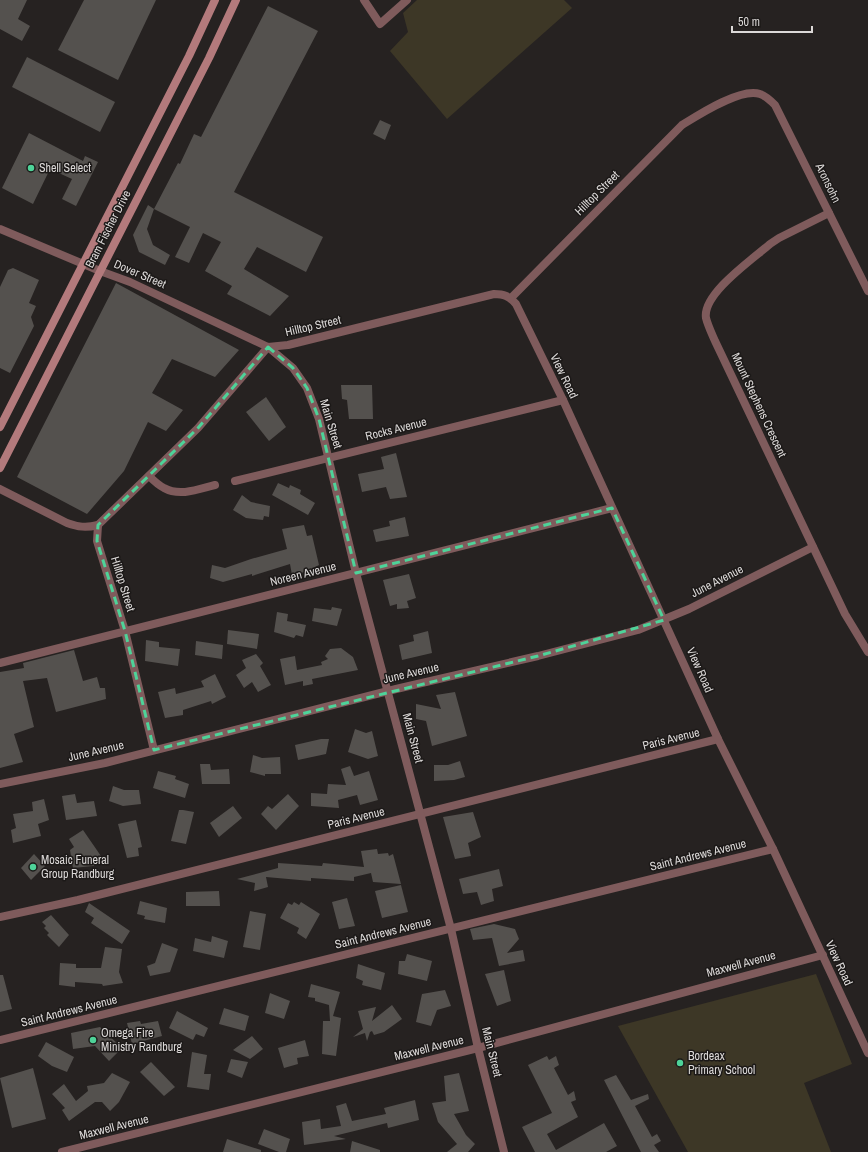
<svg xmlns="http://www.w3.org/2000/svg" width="868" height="1152" font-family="'Archivo Narrow',sans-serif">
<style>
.green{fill:#3d3726}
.building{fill:#54514e}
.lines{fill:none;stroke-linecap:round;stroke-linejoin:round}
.minor{stroke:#7f5b5c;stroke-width:8}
.tertiary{stroke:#7f5b5c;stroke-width:8}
.secondary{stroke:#b37a7c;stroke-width:8}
.marked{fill:none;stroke:#4ed399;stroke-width:3;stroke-dasharray:8 5;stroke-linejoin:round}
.poi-dot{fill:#4ed399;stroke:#1c1918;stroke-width:1.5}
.labels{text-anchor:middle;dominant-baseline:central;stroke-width:3;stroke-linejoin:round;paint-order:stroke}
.poi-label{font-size:12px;fill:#dcd9d8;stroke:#1c1918;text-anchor:start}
.street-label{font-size:12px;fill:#dcd9d8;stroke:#1c1918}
</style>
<rect width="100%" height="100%" fill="#262221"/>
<g class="green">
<path d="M417 0H564L572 8 447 119 390 51 408 32 403 13Z"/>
<path d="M816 974 852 1064 804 1083 831 1152H688L618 1026Z"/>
</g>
<g class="building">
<path d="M0 0H27L18 19 30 26 22 41 0 29Z"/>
<path d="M84 0H156L118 80 58 50Z"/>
<path d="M268 6 318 31 234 192 323 237 306 272 257 247 244 269 289 296 270 316 227 294 232 286 205 271 221 242 203 233 189 263 175 257 190 227 154 209 178 163 180 164 194 134 201 137Z"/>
<path d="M27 57 115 102 100 132 12 87Z"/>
<path d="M380 120 391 125 385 140 373 134Z"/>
<path d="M29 133 83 161 85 156 98 162 76 206 62 199 72 179 50 169 33 204 2 188Z"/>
<path d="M148 205 154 209 147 229 153 245 170 255 165 265 139 252 133 235Z"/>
<path d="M13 268 39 280 29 303 36 306 31 317 34 326 10 373 0 368V287L8 270Z"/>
<path d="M116 283 239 350 215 377 172 359 152 393 183 410 166 431 148 422 124 471 87 514 17 477Z"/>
<path d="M341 385H372L373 419H349L347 400 342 399Z"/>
<path d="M266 397 286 427 269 441 246 412Z"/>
<path d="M396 453 407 497 390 499 386 487 362 492 358 474 384 469 381 457Z"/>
<path d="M278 483 289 488 290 485 301 490 300 494 315 503 308 515 272 495Z"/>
<path d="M242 495 251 502 270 506 269 517 264 516 263 520 246 518 233 510Z"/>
<path d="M405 517 409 536 376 542 373 530 390 526 389 521Z"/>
<path d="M304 525 307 536 312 535 319 565 313 568V570L292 575 290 564 252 576V574L223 582 210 578 212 565 225 568 251 559 287 549 282 529Z"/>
<path d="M409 574 416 598 407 601 409 608 397 609V604L390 606 383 580Z"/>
<path d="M332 607 342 609 337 626 312 621 314 608 331 610Z"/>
<path d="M277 612 288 614 287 621 306 625 303 637 296 635 294 638 274 632Z"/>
<path d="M228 630 259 634 257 649 227 644Z"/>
<path d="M428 631 432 653 402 660 399 645 414 641 413 635Z"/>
<path d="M146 640 159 642V647L180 649 178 666 145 661Z"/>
<path d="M196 641 223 645 222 659 195 655Z"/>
<path d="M341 648 353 657 358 670 312 679 313 684 303 686V681L285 685 280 659 295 656 297 670 322 665 321 662 328 659 325 656 330 649Z"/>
<path d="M74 650 83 681 97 677 100 688H105L106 699 56 712 47 678 23 681 34 727 14 734 23 762 0 768V672L24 668 23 663Z"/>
<path d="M256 654 263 663 260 666 271 685 258 692 252 682 244 688 236 675 246 668 242 660Z"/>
<path d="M215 674 226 697 212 704 211 701 183 710V715L165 718 158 692 175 688 176 694 204 687 201 681Z"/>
<path d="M455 692 467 736 432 746 426 721 416 719V704L441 709 436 695Z"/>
<path d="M355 729 366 733 372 731 378 756 368 759 348 752Z"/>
<path d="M321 739H329L326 754 298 760 295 745Z"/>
<path d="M253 755 262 758 280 757 281 774H265V776L250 772Z"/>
<path d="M460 761 465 777 454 780 434 781V765H448Z"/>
<path d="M200 764H210L211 770 229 769 230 784H202Z"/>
<path d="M350 766 354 776 369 771 378 800 360 805 357 795 338 800 339 808 311 806V793L327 794 328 784 346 785 341 769Z"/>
<path d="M158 771 176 776 175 779 189 784 185 798 153 788Z"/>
<path d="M113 786 124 790H139L141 804 123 806 109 801Z"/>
<path d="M75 794 77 803 94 801 97 816 66 820 62 796Z"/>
<path d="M288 794 299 806 276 830 261 814 268 806 272 809Z"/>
<path d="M44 799 49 820 38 824 41 836 13 843 11 830 16 828 13 814 33 811 32 802Z"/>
<path d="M233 806 242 818 219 837 210 823Z"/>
<path d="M179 810H183L194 812 186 844 171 841Z"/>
<path d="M473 812 481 837 468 843 471 856 455 859 443 817Z"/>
<path d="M136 820 142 847 138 848 139 856 127 858 118 824Z"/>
<path d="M83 830 103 859 93 866 73 868 70 850 74 847 69 839Z"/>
<path d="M377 849 378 854 388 853 389 856 393 854 401 884 373 882 371 873 354 877V881L311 878V881L266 877 268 887 254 891 255 883 237 879 278 868V863L322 866 323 863 364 867 361 851Z"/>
<path d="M34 854 45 866 31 880 21 868Z"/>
<path d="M499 869 503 886 492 889 494 901 481 905 477 892 463 894 459 879Z"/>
<path d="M401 885 408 912 382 918 375 891Z"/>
<path d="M219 891 220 906H186V892Z"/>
<path d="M347 898 355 926 339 929 332 902Z"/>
<path d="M140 901 167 908 165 923 144 919 145 916 137 914Z"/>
<path d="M294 902 299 905 301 902 320 914 306 939 297 933 299 928 280 918 288 903 292 905Z"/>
<path d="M89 903 130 931 122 944 91 923 94 918 85 912Z"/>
<path d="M250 911 266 914 260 950 243 947Z"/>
<path d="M51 915 69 935 59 947 47 935 49 933 44 928 46 926 42 922Z"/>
<path d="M494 924 515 929 519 939 507 953 523 950 525 961 499 966 492 938 473 940 470 929Z"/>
<path d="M212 936 228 941 224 958 193 951 195 938 211 942Z"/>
<path d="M162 943 178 949 170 972 150 976 147 966 155 963Z"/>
<path d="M105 947 122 949 119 972 123 983 103 986 102 984 75 982V987L59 985 60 963 76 964V968H101Z"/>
<path d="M407 954 432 961 427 981 398 974 399 961H405Z"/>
<path d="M358 964 385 973 381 990 362 985 363 981 356 978Z"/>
<path d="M504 970 511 1001 497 1006 485 974Z"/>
<path d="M0 975H3L12 1009 0 1012Z"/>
<path d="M311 984 340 992 333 1016 341 1018 336 1056 322 1054 323 1021H330L329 1005 315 1001V998L308 997Z"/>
<path d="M445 990 451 1006 437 1010 431 1026 416 1022 422 994Z"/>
<path d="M270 993 290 1001 284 1019 265 1013Z"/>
<path d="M392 1005 402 1019 384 1032 374 1035 372 1031 370 1032 367 1041 365 1033 353 1037 363 1029 358 1011 376 1007 372 1021Z"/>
<path d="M224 1008 249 1016 245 1031 219 1024Z"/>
<path d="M177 1011 208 1028 204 1037 196 1034 193 1040 169 1028Z"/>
<path d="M140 1021 141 1024 158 1021 162 1036 132 1044 127 1023Z"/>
<path d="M100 1027 122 1048 109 1061 95 1046 73 1049 71 1033Z"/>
<path d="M252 1036 263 1049 250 1059 233 1050Z"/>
<path d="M305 1040 309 1056 297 1058 298 1064 284 1068 278 1048Z"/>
<path d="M46 1042 74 1057 67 1072 52 1066 38 1056Z"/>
<path d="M192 1052 207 1055 204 1074H211L209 1090 187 1087Z"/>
<path d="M547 1056 549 1060 556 1056 559 1065 554 1068 568 1095 574 1091 576 1100 571 1102 578 1117 547 1134 556 1150 604 1123 617 1146 606 1152H535L522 1127 552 1113 528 1065Z"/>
<path d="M231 1059 248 1062 242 1078 227 1072Z"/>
<path d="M151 1062 175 1087 164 1096 140 1072Z"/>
<path d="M33 1068 46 1119 12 1128 0 1078Z"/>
<path d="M112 1073 130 1082 119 1102 110 1111 102 1102H95L69 1121 62 1110 65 1108 52 1094 64 1084 76 1101 88 1091 87 1086 104 1083Z"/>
<path d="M459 1073 469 1111 454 1114 466 1135 475 1144 468 1152H447L457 1144 438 1122 432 1103 446 1101 444 1076Z"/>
<path d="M616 1075 631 1100 648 1094 649 1099 635 1106 652 1137 657 1134 661 1141 654 1145 659 1152H641L604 1080Z"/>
<path d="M415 1100 419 1120 388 1128 387 1123 334 1136 346 1139 304 1145 302 1122 320 1119 321 1129 341 1126 336 1106 346 1103 352 1121 386 1114 384 1108Z"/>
<path d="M264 1129 290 1139 286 1152H279L258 1144Z"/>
<path d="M227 1139 261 1150V1152H223Z"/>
<path d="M352 1141 380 1150V1152H350Z"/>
</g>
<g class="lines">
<g class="minor">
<path d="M364 0 380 24 407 0"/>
<path d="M829 213 779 238 770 244C753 259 702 294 706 318 708 326 712 334 715 341L845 614 868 652"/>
<path d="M511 298 682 125C698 115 741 87 760 94 766 96 770 100 775 105L868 291"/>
<path d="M149 476C153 480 158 485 164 488 180 497 199 489 215 485"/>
<path d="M235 481 563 400"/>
<path d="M0 489 67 523C78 527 86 528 98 525"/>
<path d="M0 663 612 508"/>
<path d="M154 750 125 631 97 541 98 525 198 428 268 347"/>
<path d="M0 784 105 763 396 689 538 656 638 630 689 609 813 547"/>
<path d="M0 917 78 900 718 739"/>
<path d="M0 1040 773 849"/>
<path d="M62 1152 478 1048 823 955"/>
</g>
<g class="tertiary">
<path d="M0 229 100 271 130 282 268 347 293 368 307 388 319 419 356 573 451 929 478 1048 504 1152"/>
<path d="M268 347 288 345 494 294C504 294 509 296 516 304L563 400 718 739 773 849 868 1053"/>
</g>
<g class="secondary">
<path d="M0 427 189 56 215 0"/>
<path d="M0 468 209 58 236 0"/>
</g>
</g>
<path class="marked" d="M268 347 293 368 307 388 319 419 356 573 612 508 664 620 538 656 154 750 125 631 97 541 98 525 198 428Z"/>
<g class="poi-dot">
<circle cx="31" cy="168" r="4"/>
<circle cx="33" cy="867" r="4"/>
<circle cx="93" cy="1040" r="4"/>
<circle cx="680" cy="1063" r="4"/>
</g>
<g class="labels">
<g class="poi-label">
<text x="39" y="168">Shell Select</text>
<text x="41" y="860">Mosaic Funeral<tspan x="41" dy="14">Group Randburg</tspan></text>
<text x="101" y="1033">Omega Fire<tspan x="101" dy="14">Ministry Randburg</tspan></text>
<text x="688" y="1056">Bordeax<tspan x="688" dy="14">Primary School</tspan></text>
</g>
<g class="street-label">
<text transform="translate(828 183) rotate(64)">Aronsohn</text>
<text transform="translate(597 193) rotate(-45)">Hilltop Street</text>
<text transform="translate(108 229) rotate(-63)">Bram Fischer Drive</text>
<text transform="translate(140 274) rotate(23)">Dover Street</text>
<text transform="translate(313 326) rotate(-13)">Hilltop Street</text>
<text transform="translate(564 376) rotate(64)">View Road</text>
<text transform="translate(759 405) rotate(65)">Mount Stephens Crescent</text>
<text transform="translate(331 424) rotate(73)">Main Street</text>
<text transform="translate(396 429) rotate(-14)">Rocks Avenue</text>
<text transform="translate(303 574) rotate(-14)">Noreen Avenue</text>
<text transform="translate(717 581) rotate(-27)">June Avenue</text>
<text transform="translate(123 584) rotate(73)">Hilltop Street</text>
<text transform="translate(700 670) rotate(66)">View Road</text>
<text transform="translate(411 673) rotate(-13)">June Avenue</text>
<text transform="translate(413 738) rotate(75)">Main Street</text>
<text transform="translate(671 739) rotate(-14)">Paris Avenue</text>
<text transform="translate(96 751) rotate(-13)">June Avenue</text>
<text transform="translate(356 818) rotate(-14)">Paris Avenue</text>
<text transform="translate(698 855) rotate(-14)">Saint Andrews Avenue</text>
<text transform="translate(383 933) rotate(-14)">Saint Andrews Avenue</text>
<text transform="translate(839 963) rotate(65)">View Road</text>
<text transform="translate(741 964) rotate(-15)">Maxwell Avenue</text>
<text transform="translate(69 1011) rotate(-14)">Saint Andrews Avenue</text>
<text transform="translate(429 1048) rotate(-14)">Maxwell Avenue</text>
<text transform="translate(492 1052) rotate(76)">Main Street</text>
<text transform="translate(114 1127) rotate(-14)">Maxwell Avenue</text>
</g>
</g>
<path d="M732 26v6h80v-6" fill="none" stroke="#dcd9d8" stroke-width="2"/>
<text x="738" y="26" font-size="12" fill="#dcd9d8" stroke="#1c1918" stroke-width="3" paint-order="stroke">50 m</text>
</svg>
